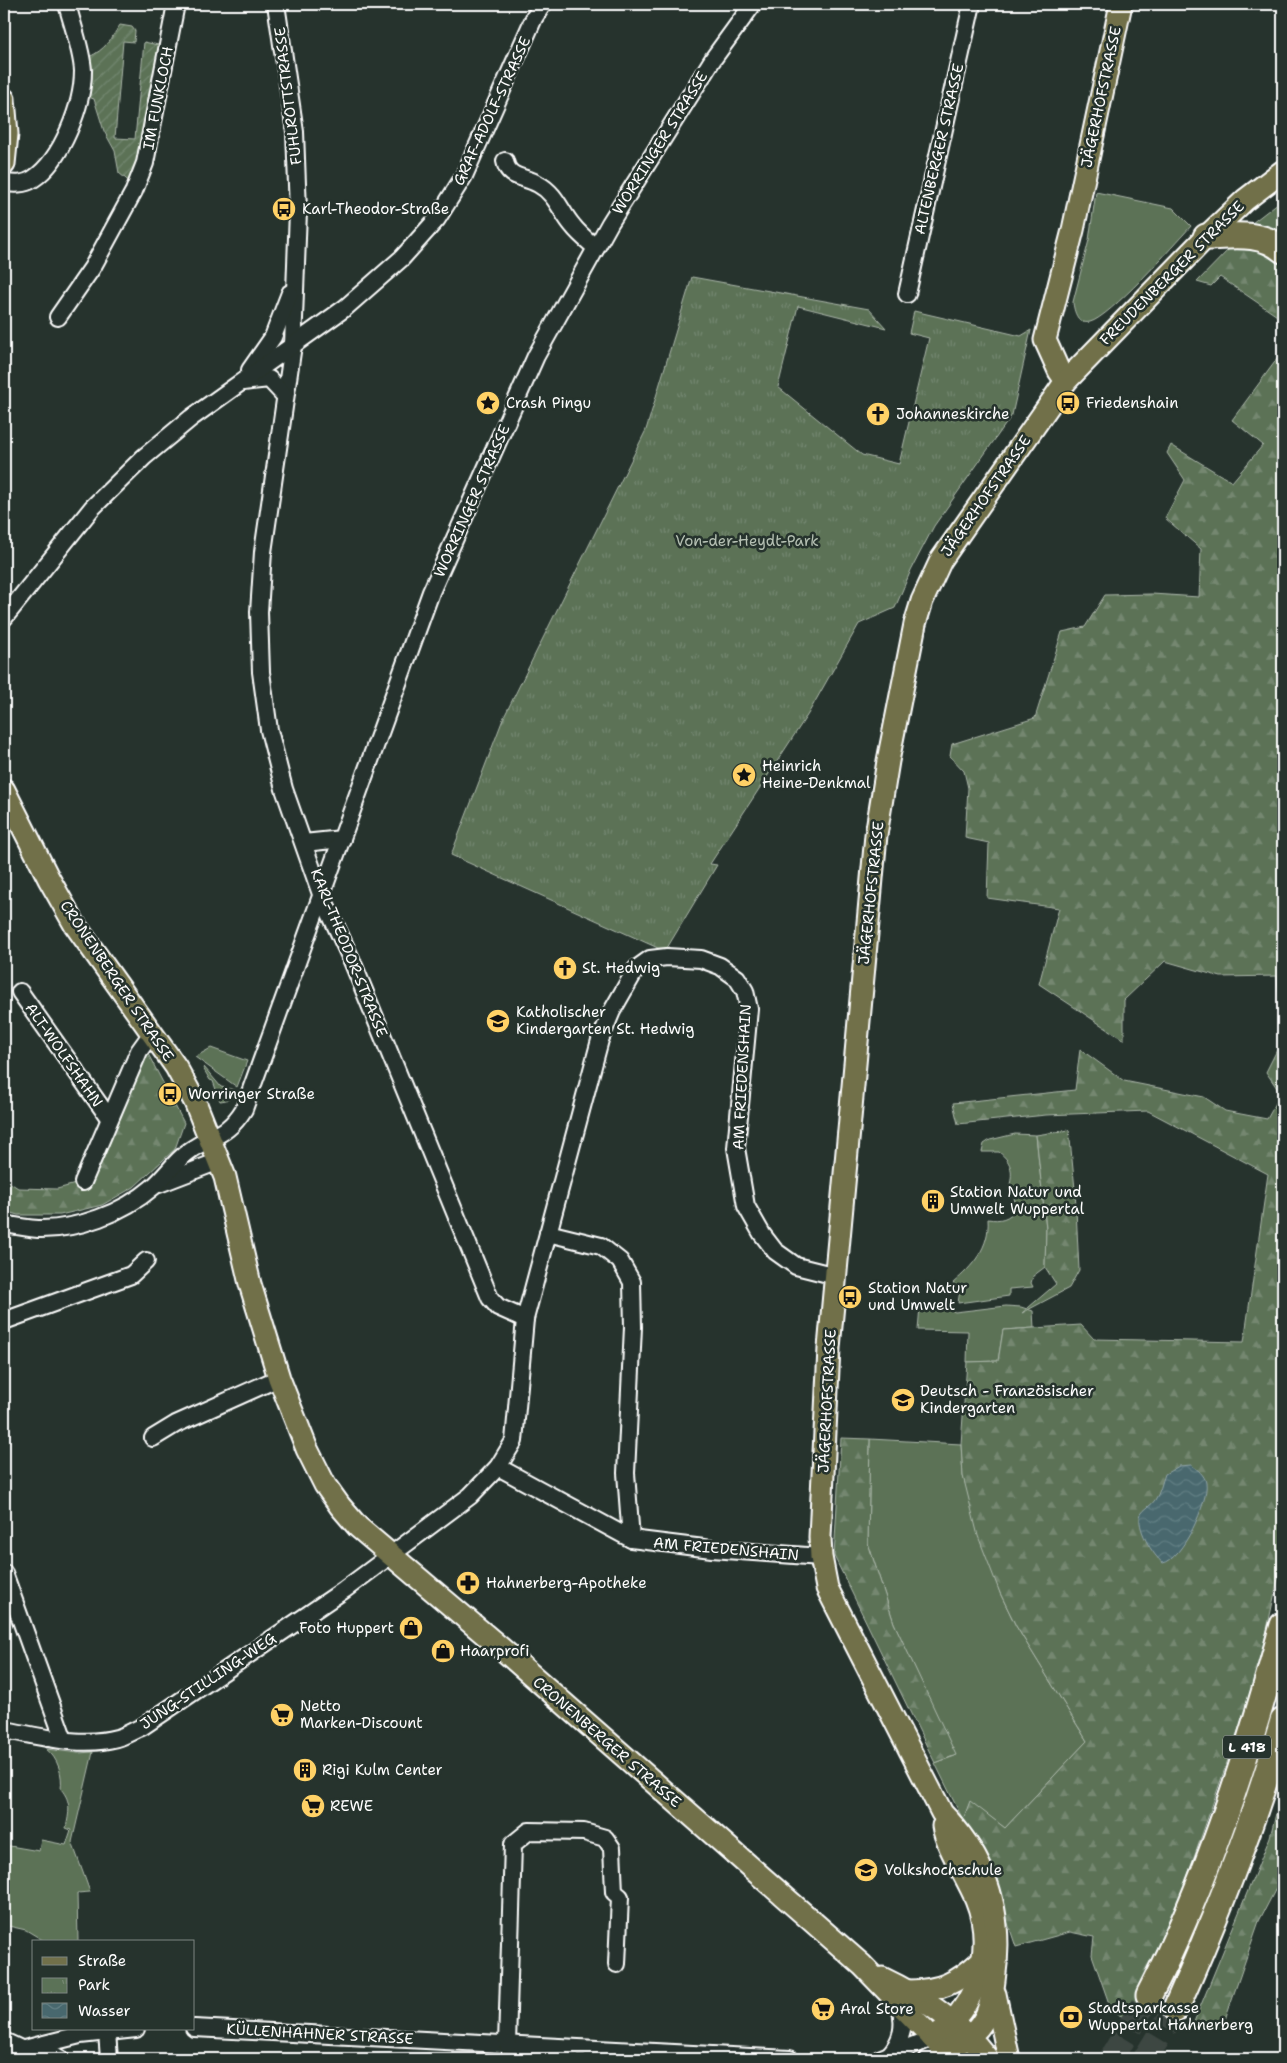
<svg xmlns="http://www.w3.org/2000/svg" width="1287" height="2063" font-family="'Shantell Sans',sans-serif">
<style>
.grass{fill:#5b7257;stroke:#adb8ab}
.forest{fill:url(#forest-firs);stroke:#adb8ab}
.park{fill:url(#park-tufts);stroke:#adb8ab}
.garden{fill:url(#garden-furrows);stroke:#adb8ab}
.water{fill:url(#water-waves);stroke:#91a4a8}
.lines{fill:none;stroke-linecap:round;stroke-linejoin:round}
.highway-tunnel{stroke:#3c4742;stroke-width:25;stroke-dasharray:25 12;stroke-linecap:butt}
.minor-casing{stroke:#fff;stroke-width:20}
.major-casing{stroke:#fff;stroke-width:25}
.highway-casing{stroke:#fff;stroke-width:29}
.minor{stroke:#26332d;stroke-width:16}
.major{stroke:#71704a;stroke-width:21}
.highway{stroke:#71704a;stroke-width:25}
.labels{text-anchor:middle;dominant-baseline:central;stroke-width:5;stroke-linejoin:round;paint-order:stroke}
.shield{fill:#26332d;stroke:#bec2c0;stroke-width:1}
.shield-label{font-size:14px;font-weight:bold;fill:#fff}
.street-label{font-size:15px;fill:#fff;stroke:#26332d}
.poi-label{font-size:15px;fill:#fff;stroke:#26332d;text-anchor:start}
.park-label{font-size:15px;fill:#b5c0b3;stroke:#26332d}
</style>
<defs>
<pattern id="forest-firs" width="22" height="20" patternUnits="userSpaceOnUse" patternTransform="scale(1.25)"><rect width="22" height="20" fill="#5b7257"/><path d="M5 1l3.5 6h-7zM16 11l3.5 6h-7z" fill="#748770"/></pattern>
<pattern id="park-tufts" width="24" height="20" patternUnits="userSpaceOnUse" patternTransform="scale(1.25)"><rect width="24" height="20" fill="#5b7257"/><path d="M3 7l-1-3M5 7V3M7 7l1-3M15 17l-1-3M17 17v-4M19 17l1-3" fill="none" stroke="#748770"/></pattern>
<pattern id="garden-furrows" width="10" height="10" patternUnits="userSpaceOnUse" patternTransform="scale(1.25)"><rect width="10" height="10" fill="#5b7257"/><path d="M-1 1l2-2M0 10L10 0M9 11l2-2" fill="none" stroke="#748770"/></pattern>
<pattern id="water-waves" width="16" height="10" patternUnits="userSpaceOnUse" patternTransform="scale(1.25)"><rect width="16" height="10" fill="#48686e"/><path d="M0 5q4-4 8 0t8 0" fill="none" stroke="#637f84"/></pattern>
</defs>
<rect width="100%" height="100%" fill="#26332d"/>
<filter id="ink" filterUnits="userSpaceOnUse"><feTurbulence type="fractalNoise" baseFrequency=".02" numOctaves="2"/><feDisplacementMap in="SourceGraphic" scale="10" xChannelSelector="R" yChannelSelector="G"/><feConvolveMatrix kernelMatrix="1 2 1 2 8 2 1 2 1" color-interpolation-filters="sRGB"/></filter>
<g filter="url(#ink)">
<g class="grass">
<path d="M1096 192 1173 208 1191 226C1175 244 1109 318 1090 322 1078 325 1074 312 1073 302L1089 240Z"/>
<path d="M1283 199V238L1252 227V223Z"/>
<path d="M211 1048 247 1061 237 1087 195 1057Z"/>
<path d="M204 1067 221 1087 235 1090C233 1099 228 1100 220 1101L213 1081 210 1080 203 1068Z"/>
<path d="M1015 1134 1036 1135 1046 1228 1045 1267 1033 1276 1031 1283 1033 1287 1009 1289V1296L958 1303 960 1290 953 1283C973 1266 990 1247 988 1219 1000 1221 1009 1219 1016 1209L1014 1196 1009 1189C1013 1173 1013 1163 999 1152H982L984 1144 990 1140Z"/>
<path d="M920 1306 946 1308 955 1312 1006 1306 1021 1307 1033 1311 1034 1328 1003 1330 998 1361 967 1362 968 1331 918 1330Z"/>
<path d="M870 1439 961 1444 963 1476 1000 1593 1016 1626 1087 1741 1005 1828 970 1802 963 1820 935 1763 955 1756 894 1623 868 1543Z"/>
<path d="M46 1749 78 1753 93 1752 72 1842 90 1892 77 1893 78 1942H46L26 1930 4 1925V1845L39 1851 41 1840 66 1845 71 1830 66 1828C69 1813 72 1802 61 1789 63 1775 58 1758 46 1749Z"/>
</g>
<g class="forest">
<path d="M1241 240 1283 255V320L1220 277 1211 286 1197 282 1231 247Z"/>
<path d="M1283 351V1555L1257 1676 1137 2022 1112 2012 1092 1955 1094 1937 1070 1932 1016 1947 989 1867 963 1820 970 1801 1005 1828 1087 1741 1016 1626 1000 1593 978 1536 963 1476 961 1444 967 1362 998 1361 1003 1330 1081 1325 1094 1339 1244 1342 1268 1174 1148 1111 1046 1115 958 1124 953 1103 1075 1090 1080 1049 1124 1081 1204 1097 1225 1111 1267 1119 1281 1094 1266 1072 1282 1040 1277 976 1221 977 1165 961 1124 1000V1040L1039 984 1059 908 987 898 989 843 965 838 968 788 964 771 950 756 952 744 1035 718 1062 632 1085 627 1105 595 1152 594 1199 597 1201 549 1165 518 1185 480 1167 453 1171 445 1232 482 1263 445 1232 420Z"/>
<path d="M146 1050 184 1123 175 1149 134 1187 102 1205 60 1215H18L4 1211V1179L18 1188 57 1189 83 1182Z"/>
<path d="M1069 1130 1075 1189 1079 1270 1069 1288 1022 1313 1056 1284 1045 1267 1046 1228 1036 1135Z"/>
<path d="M841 1438 870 1439 868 1543 894 1623 956 1755 935 1763 834 1556Z"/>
<path d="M1283 1786V1875L1259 1921 1222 2028 1194 2022 1270 1837Z"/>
</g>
<path class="park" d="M692 277 869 309 886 328 798 306 778 387 862 455 899 464 929 338 909 333 914 311 1021 336 1031 330 1012 415 934 526 911 570 895 608 859 624 808 714 710 864 717 865 667 948H658L451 855 503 719 646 430Z"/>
<path class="garden" d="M120 25 132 27 135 31 134 42 123 41 115 138 135 139 144 42 163 46 140 162 132 184 119 173 115 151 104 131 94 99 88 97 89 57C106 49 110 40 120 25Z"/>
<path class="water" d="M1191 1465C1197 1469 1205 1475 1206 1483 1209 1501 1182 1560 1163 1563 1153 1556 1135 1526 1141 1514 1144 1509 1152 1505 1155 1500 1160 1493 1162 1482 1165 1474L1179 1466Z"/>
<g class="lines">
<g class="highway-tunnel">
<path d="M1111 2059 1149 1995"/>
<path d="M1145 2059 1176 2008"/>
</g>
<g class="minor-casing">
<g id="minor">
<path d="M276 4 295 132 298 211 293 345 263 552 259 612 261 672 269 730 284 789 321 894 352 961 490 1298 498 1307 525 1319"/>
<path d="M505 161C508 179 525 176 538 184 557 194 561 213 573 226 579 234 588 241 596 248"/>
<path d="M4 183C14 184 24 185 33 179 62 160 83 104 83 71 82 51 72 24 67 4"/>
<path d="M907 294 972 4"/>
<path d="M58 317 92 268 134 191 145 163 176 4"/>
<path d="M250 370 273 337 290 293"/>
<path d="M243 382 269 379 284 395"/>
<path d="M4 618 92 508 144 457 191 418 345 308 402 258 437 219 464 176 534 18 543 4"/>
<path d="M304 843 342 839"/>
<path d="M20 992 109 1118"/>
<path d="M83 1182 139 1051 152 1033"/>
<path d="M159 1184 219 1161"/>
<path d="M4 1224C15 1226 26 1228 38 1229 77 1230 123 1213 153 1187 166 1176 174 1162 188 1152 211 1135 227 1137 244 1109L431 592 536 356 610 223 713 59 753 4"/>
<path d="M548 1233 601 1246 620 1261 632 1282 633 1327 626 1473 631 1539"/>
<path d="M4 1321 131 1275 146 1261"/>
<path d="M153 1438 176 1424 279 1378"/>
<path d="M498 1467 631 1539 712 1549 821 1557"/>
<path d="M4 1573 64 1740"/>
<path d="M4 1730C40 1736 81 1748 117 1738 125 1736 134 1730 142 1727L344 1590 470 1496 498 1467 514 1441 525 1319 600 1040 612 1011 636 969 650 959 667 957 701 959 720 966 737 978 745 991 749 1009 736 1148 746 1206 762 1234 775 1251 796 1266 836 1276"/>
<path d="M194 2028 790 2059"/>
<path d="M107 2032 109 2059"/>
<path d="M4 2041 21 2049 54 2055 61 2059"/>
<path d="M507 2044 513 1844 529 1831 584 1832 605 1838 612 1848 614 1892 620 1897 617 1964"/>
<path d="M4 2054 80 2035 136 2029"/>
<path d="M889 2055C903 2040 905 2025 900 2005"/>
<path d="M879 2059 932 2038"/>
<path d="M928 2059 945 2051"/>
</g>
</g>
<g class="major-casing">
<g id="major">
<path d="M4 99 7 134 4 164"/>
<path d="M1066 381 1059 371 1045 340 1073 230 1121 4"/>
<path d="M4 790 49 879 75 925 176 1067 195 1102 225 1177 250 1284 279 1378 307 1449 325 1485 340 1506 358 1527 502 1649 862 1965 953 2059"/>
<path d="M882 1978C922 1997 961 2023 988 2059"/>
<path d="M908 1991C941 1991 957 1983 981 1961"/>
<path d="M995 1994 1009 2059"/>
<path d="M932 2038C977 2010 996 1948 976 1899 968 1879 946 1846 943 1826"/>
<path d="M945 2051C958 2044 973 2036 981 2024 990 2012 992 1995 994 1981 1004 1917 988 1860 942 1813L827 1588 821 1557 820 1537 829 1348 876 835 888 761 915 624 922 601 941 560 1066 381 1206 237 1245 200 1283 171"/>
</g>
</g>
<g class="highway-casing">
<g id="highway">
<path d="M1206 237C1233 236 1261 231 1283 250"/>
<path d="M1149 1995C1209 1878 1249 1751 1283 1625"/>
<path d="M1176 2008C1218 1914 1255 1819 1283 1721"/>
</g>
</g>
<use href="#minor" class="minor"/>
<use href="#major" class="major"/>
<use href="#highway" class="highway"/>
</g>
</g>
<defs>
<g id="bus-disc" transform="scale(1.25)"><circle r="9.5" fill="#ffd166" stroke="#26332d"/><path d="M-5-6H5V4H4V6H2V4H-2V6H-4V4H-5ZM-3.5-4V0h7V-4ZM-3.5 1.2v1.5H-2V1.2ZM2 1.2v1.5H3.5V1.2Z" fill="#111"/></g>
<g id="sight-disc" transform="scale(1.25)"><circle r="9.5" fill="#ffd166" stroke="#26332d"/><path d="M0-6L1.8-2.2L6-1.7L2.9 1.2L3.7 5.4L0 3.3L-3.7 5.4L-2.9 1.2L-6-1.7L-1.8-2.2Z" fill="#111"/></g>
<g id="church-disc" transform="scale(1.25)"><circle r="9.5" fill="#ffd166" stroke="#26332d"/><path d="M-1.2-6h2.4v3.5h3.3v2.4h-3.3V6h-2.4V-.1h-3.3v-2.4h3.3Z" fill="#111"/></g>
<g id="school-disc" transform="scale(1.25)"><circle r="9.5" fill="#ffd166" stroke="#26332d"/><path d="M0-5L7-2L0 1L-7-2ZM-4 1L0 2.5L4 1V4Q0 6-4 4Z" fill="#111"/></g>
<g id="building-disc" transform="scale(1.25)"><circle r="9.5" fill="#ffd166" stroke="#26332d"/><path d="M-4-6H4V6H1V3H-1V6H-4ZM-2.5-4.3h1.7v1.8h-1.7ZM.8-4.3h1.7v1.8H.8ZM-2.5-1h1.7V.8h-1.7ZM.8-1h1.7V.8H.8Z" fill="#111"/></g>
<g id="pharmacy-disc" transform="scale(1.25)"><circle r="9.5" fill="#ffd166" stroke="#26332d"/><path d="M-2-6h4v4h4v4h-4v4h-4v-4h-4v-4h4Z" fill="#111"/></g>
<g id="shop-disc" transform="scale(1.25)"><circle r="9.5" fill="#ffd166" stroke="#26332d"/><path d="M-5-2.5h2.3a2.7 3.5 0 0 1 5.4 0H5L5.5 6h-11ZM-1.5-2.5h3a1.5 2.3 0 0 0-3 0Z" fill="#111"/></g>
<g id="supermarket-disc" transform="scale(1.25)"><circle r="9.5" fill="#ffd166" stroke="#26332d"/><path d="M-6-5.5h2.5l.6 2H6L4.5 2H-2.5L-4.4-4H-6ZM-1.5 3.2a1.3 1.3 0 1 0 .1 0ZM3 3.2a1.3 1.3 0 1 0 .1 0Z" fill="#111"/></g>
<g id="university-disc" transform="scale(1.25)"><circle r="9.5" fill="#ffd166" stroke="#26332d"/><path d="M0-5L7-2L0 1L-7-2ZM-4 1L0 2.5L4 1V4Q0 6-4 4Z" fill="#111"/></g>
<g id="bank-disc" transform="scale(1.25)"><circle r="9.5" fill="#ffd166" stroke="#26332d"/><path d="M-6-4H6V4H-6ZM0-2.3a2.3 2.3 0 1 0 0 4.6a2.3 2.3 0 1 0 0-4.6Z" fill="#111"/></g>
</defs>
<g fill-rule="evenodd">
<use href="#bus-disc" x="284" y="209"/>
<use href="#sight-disc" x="488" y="403"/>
<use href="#bus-disc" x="1068" y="403"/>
<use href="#church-disc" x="878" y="414"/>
<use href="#sight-disc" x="744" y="775"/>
<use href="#church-disc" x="565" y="968"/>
<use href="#school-disc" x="498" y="1021"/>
<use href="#bus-disc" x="170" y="1094"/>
<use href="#building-disc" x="933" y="1201"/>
<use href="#bus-disc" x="850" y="1297"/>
<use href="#school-disc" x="903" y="1400"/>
<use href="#pharmacy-disc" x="468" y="1583"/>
<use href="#shop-disc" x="411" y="1628"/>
<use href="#shop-disc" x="443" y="1651"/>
<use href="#supermarket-disc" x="282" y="1715"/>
<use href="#building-disc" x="305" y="1770"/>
<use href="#supermarket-disc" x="313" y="1806"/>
<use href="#university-disc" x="866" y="1870"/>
<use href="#supermarket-disc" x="823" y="2009"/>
<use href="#bank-disc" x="1071" y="2017"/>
</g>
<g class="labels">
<rect class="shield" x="1223" y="1735.5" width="48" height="23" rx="4"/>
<g class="shield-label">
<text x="1247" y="1747">L 418</text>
</g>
<g class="street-label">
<text transform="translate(288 96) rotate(-97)">FUHLROTTSTRASSE</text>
<text transform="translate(1101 97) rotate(-78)">JÄGERHOFSTRASSE</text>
<text transform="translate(158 98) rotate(-79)">IM FUNKLOCH</text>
<text transform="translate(492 111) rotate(-65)">GRAF-ADOLF-STRASSE</text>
<text transform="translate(660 143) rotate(-58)">WORRINGER STRASSE</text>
<text transform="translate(939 149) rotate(-77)">ALTENBERGER STRASSE</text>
<text transform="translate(1172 273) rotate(-45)">FREUDENBERGER STRASSE</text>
<text transform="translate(986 496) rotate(-55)">JÄGERHOFSTRASSE</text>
<text transform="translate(472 501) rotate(-66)">WORRINGER STRASSE</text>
<text transform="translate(871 893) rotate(-84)">JÄGERHOFSTRASSE</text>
<text transform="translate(349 953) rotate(68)">KARL-THEODOR-STRASSE</text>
<text transform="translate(117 981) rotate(56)">CRONENBERGER STRASSE</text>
<text transform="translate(64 1055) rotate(55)">ALT-WOLFSHAHN</text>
<text transform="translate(742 1077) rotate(-87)">AM FRIEDENSHAIN</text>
<text transform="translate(827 1401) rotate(-87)">JÄGERHOFSTRASSE</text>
<text transform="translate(726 1549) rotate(5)">AM FRIEDENSHAIN</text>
<text transform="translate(208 1681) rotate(-34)">JUNG-STILLING-WEG</text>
<text transform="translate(607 1742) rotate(41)">CRONENBERGER STRASSE</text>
<text transform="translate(320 2034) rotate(3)">KÜLLENHAHNER STRASSE</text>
</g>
<g class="poi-label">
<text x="302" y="209">Karl-Theodor-Straße</text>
<text x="506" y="403">Crash Pingu</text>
<text x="1086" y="403">Friedenshain</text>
<text x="896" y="414">Johanneskirche</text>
<text x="762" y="766">Heinrich<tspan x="762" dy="17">Heine-Denkmal</tspan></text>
<text x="582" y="968">St. Hedwig</text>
<text x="516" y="1012">Katholischer<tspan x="516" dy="17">Kindergarten St. Hedwig</tspan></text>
<text x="188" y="1094">Worringer Straße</text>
<text x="950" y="1192">Station Natur und<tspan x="950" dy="17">Umwelt Wuppertal</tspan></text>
<text x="868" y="1288">Station Natur<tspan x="868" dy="17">und Umwelt</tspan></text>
<text x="920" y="1391">Deutsch - Französischer<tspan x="920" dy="17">Kindergarten</tspan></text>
<text x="486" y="1583">Hahnerberg-Apotheke</text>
<text x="394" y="1628" text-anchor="end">Foto Huppert</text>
<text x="460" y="1651">Haarprofi</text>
<text x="300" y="1706">Netto<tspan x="300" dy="17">Marken-Discount</tspan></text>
<text x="322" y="1770">Rigi Kulm Center</text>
<text x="330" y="1806">REWE</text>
<text x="884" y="1870">Volkshochschule</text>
<text x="1088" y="2008">Stadtsparkasse<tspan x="1088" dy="17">Wuppertal Hahnerberg</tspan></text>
<text x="840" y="2009">Aral Store</text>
</g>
<g class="park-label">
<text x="747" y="541">Von-der-Heydt-Park</text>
</g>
</g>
<rect width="1287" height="2063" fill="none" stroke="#26332d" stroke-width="20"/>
<rect x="10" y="10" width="1267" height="2043" fill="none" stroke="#fff" stroke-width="2" filter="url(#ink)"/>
<rect x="32" y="1940" width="162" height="90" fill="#26332d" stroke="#7d8581"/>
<rect x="42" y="1957" width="25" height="8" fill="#71704a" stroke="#7d8581"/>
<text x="78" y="1966" font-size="15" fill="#ffffff">Straße</text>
<rect x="42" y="1978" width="25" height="15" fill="url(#park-tufts)" stroke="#7d8581"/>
<text x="78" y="1990" font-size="15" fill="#ffffff">Park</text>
<rect x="42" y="2003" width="25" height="15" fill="url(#water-waves)" stroke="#7d8581"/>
<text x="78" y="2016" font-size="15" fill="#ffffff">Wasser</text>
</svg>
